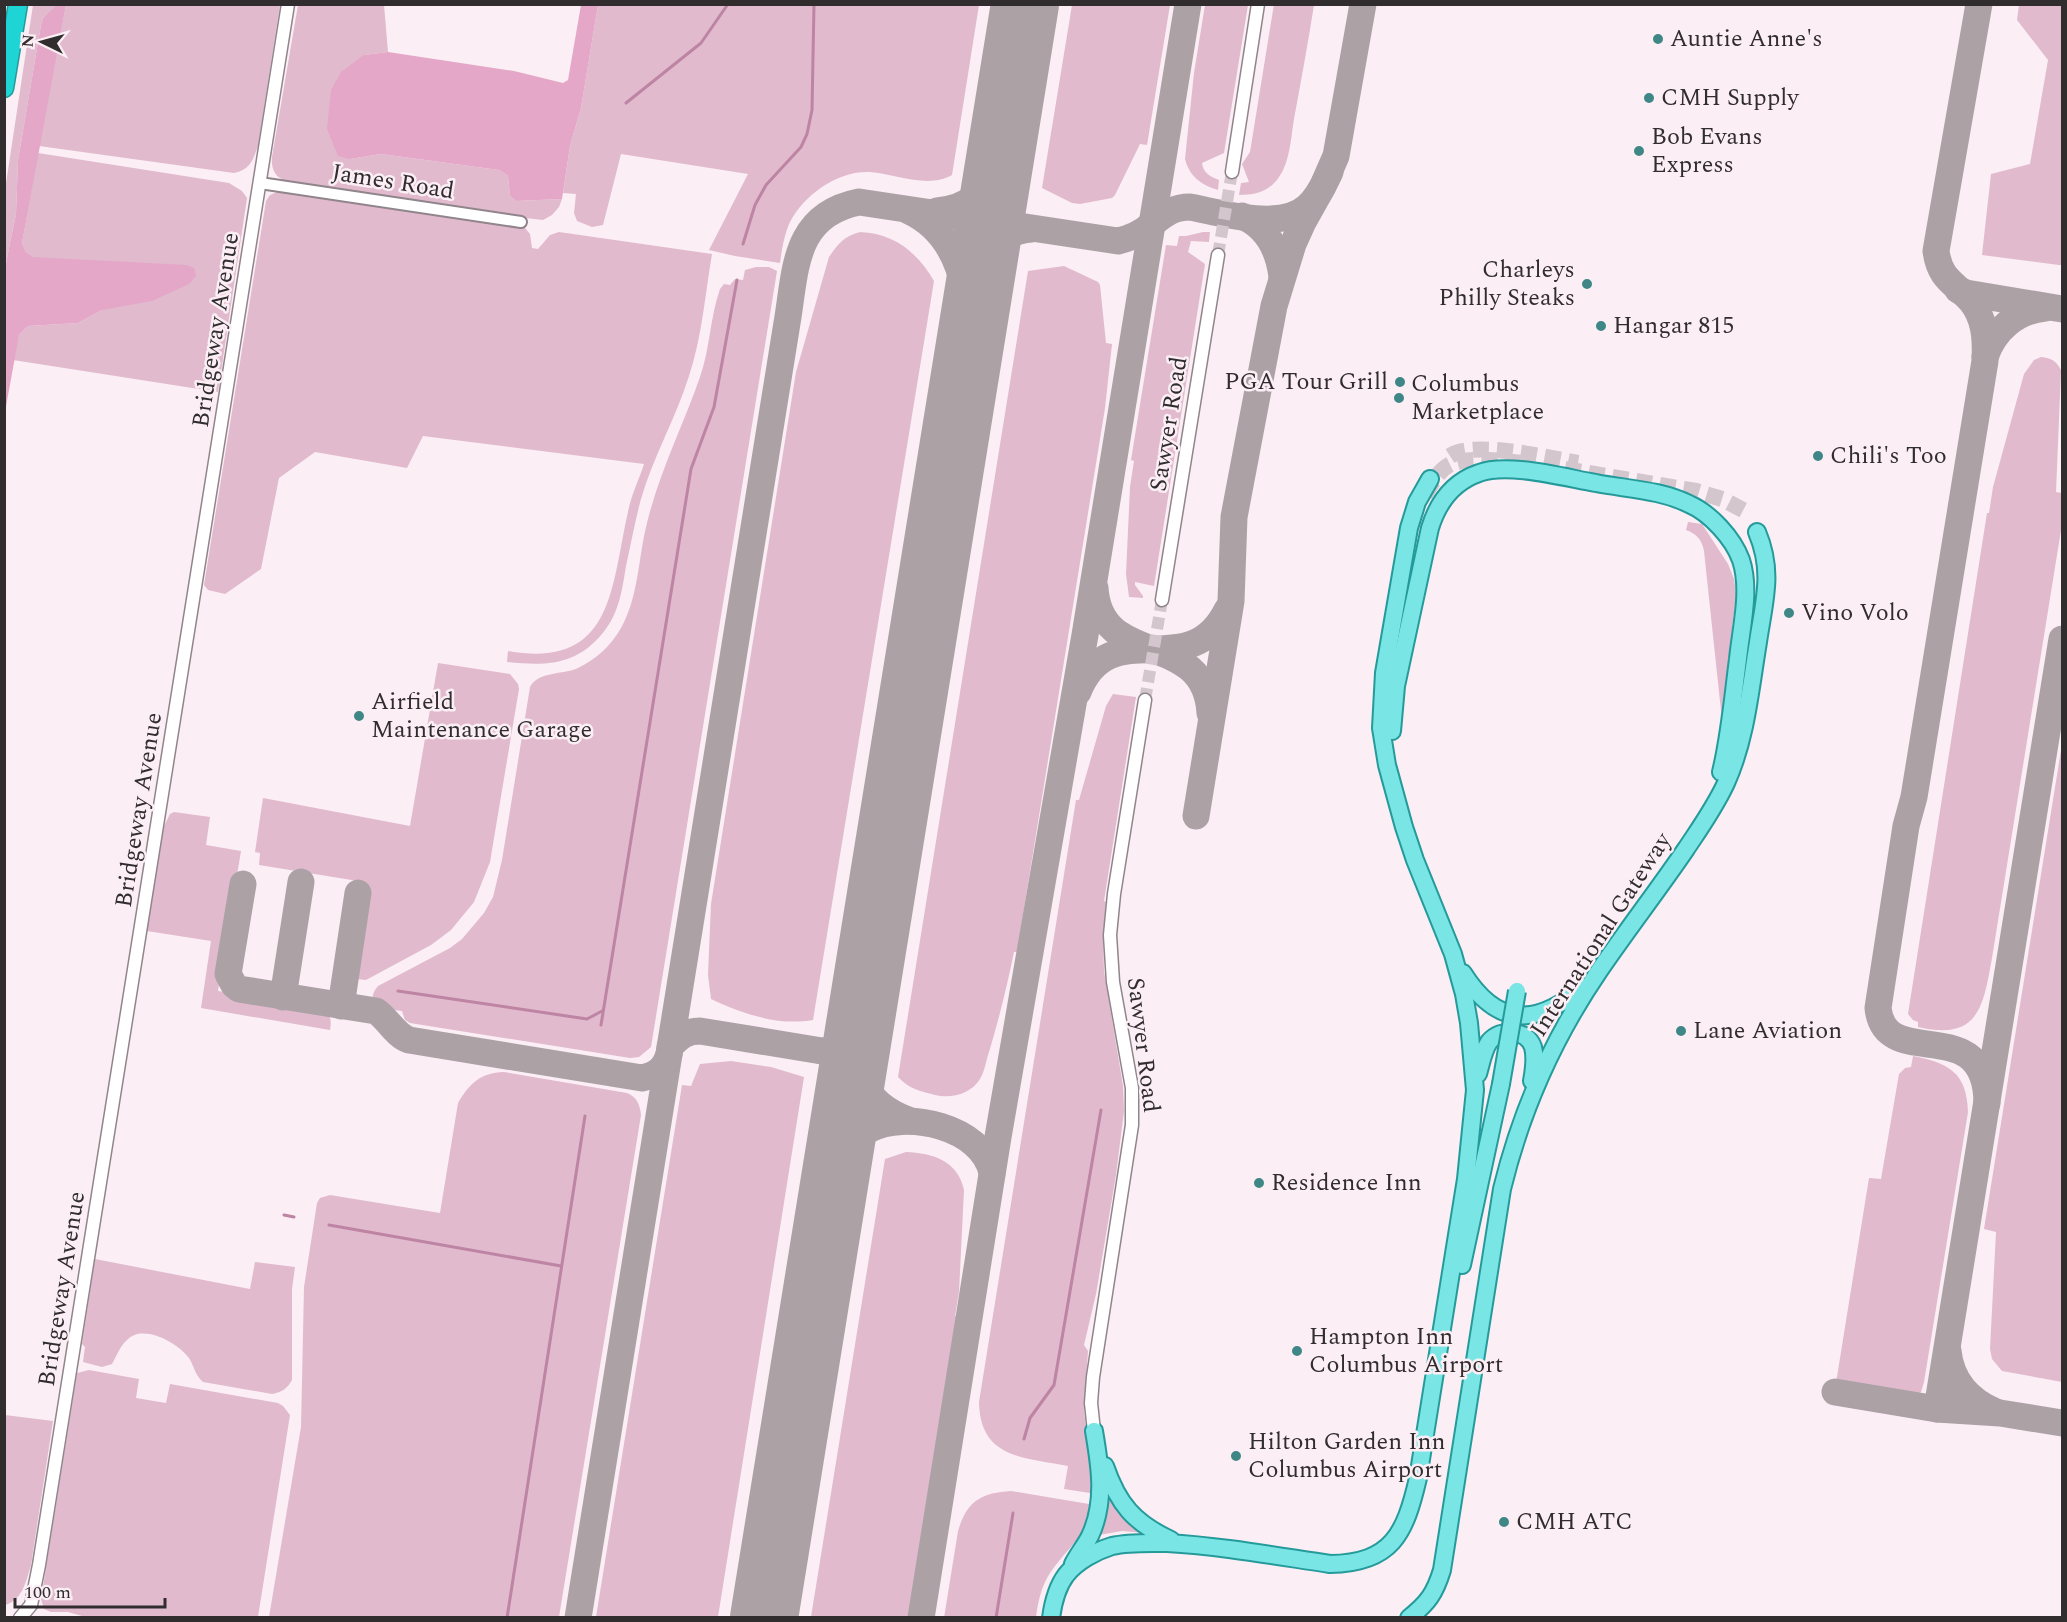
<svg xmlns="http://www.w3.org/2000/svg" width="2067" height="1622" font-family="Spectral,serif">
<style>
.green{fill:#e1bace}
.forest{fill:#e4a7c7}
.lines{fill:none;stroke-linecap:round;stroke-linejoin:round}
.stream{stroke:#be84a3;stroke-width:3}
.taxiway{stroke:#aca2a6;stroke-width:27}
.runway{stroke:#aca2a6;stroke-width:68}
.tertiary-tunnel{stroke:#d3c7cd;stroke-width:12;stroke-dasharray:12 6;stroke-linecap:butt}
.primary-tunnel{stroke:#d3c7cd;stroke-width:16;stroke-dasharray:16 8;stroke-linecap:butt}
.minor-casing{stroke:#90858b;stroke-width:14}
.tertiary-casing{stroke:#90858b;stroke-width:15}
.primary-casing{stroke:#259a9a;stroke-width:20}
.motorway-casing{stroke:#259a9a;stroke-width:21}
.minor{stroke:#fff;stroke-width:10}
.tertiary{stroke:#fff;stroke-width:12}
.primary{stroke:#79e5e5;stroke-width:16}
.motorway{stroke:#1fd4d4;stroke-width:18}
.primary-bridge-casing{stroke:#259a9a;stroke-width:20;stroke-linecap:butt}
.primary-bridge{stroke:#79e5e5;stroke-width:16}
.poi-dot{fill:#3f8786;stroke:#fbeef4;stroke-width:2}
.labels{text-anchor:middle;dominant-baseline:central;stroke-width:5;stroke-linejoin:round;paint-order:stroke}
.poi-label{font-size:24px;fill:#312d2f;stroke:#fbeef4;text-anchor:start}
.street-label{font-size:24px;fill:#312d2f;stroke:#fbeef4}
</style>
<rect width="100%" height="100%" fill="#fbeef4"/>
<g class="green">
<path d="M1274 4 1314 5C1308 43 1301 81 1294 119 1291 137 1290 162 1279 177 1269 192 1255 195 1239 195L1241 183 1249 182 1242 164 1250 152Z"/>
<path d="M33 5H58L43 18 41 25 18 160 16 214 5 268V190Z"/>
<path d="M66 5H280L258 146C253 160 250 170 234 173L39 146Z"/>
<path d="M298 5H384L388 52 364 55 350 159 381 154 499 170 508 176 510 196 516 201 562 199 559 207 552 215 543 220 490 214 286 181C275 177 271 169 272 157Z"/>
<path d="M598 5H979L952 175C928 189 896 174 870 172 838 170 804 195 790 222 784 235 782 249 780 263L735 256 709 250 748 174 621 154 603 225 592 227 577 221 574 213 576 194 563 193 570 146 581 108Z"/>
<path d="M1072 5H1170L1147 145 1140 144 1115 195 1112 198 1080 204 1072 203 1042 188Z"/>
<path d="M1205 5H1248L1224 153 1202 163C1203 173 1211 177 1219 180L1218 190C1201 185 1189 176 1185 159L1194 73Z"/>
<path d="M2019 5H2062V265H2059L1982 255 1991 174 2030 164 2048 60 2017 20Z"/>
<path d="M38 153 229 183 242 191 247 198 218 392 13 360 19 335 28 326 78 323 102 310 26 252 22 243Z"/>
<path d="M282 190 525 228 530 234 532 248 538 249 550 235 559 232 712 254C705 295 702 337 689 376 676 418 653 457 641 499 635 521 631 544 626 566 622 591 619 614 602 634 575 666 545 666 507 662L508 651C614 670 611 586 628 512 631 495 639 480 644 464L423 436 407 468 315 452 279 478 261 569 225 594 208 590 204 585 266 201 270 195Z"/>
<path d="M860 232C894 233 918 253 934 281L813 1020C778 1026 743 1014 711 999L708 975 711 904 796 372 829 257C838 244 844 236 860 232Z"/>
<path d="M1203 232H1210L1209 242 1191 241 1188 252 1205 264 1154 586 1135 582V585L1143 596V598L1129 597 1126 574 1130 487 1134 461 1131 460 1166 245 1177 246 1179 236H1186Z"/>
<path d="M1064 266 1098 282 1100 285 1106 343 1112 344 1105 408 1017 952H1014C1007 986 999 1019 989 1052 986 1060 985 1071 980 1079 971 1094 951 1099 935 1095 920 1091 909 1089 898 1077L1028 271Z"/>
<path d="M756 267H769L777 271 651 1047 639 1057 630 1058 410 1023 405 1020 402 1011C389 1009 361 1006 378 986L450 948 462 939 484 913 493 897 502 860 530 687C538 671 563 675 578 668 596 659 611 646 621 628 639 596 638 558 647 523 659 473 683 426 700 377 710 349 710 317 720 289L724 284 730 285 735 279 743 280 745 270Z"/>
<path d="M2041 357C2052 358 2056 361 2061 370L2056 492 2062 493V524L1992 958C1983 1007 1979 1041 1918 1027V1022L1913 1020 1908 1014 1987 513H1989L1993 487 2024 374 2034 360Z"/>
<path d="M1688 522 1702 524 1728 564 1734 579 1736 594 1722 720 1704 551C1702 540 1697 534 1686 530Z"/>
<path d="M438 663 510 674 518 684 519 689 490 862 474 902 451 930 431 945 366 980 357 979 354 976 351 968 364 882 259 865 260 853 255 852 263 798 410 826Z"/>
<path d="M1113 694 1136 697 1104 901 1106 902 1103 934 1104 971 1123 1086 1124 1111 1116 1175 1096 1294 1084 1345 1088 1351 1084 1411 1094 1490 1090 1493 1064 1489 1068 1466C1024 1457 980 1459 979 1402L1076 800H1079L1106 706Z"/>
<path d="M2062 744V1382L2002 1371 1992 1359 1990 1349 1996 1232 1984 1229Z"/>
<path d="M174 812 210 817 206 845 241 851 218 991 323 1008C330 1015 332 1020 330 1030L201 1008 211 941 147 931 163 828 170 814Z"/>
<path d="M1913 1056C1948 1063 1967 1072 1968 1112L1924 1382 1921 1392 1910 1397 1839 1386 1836 1383 1869 1178 1881 1179 1899 1074 1905 1068 1911 1067Z"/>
<path d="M731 1061 771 1067 804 1077 718 1617H596L682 1085 691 1086 700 1064Z"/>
<path d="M504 1072 627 1093C637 1097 640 1105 641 1115L559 1617H269L301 1427 304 1287 317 1203 320 1198 330 1195 440 1213 458 1103C470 1083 480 1073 504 1072Z"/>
<path d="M906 1152C933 1153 958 1161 964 1190L959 1292 955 1316H957L909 1617H811L885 1159Z"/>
<path d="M95 1259 250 1289 255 1262 295 1267 292 1289V1380C287 1389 282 1392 272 1394L203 1382C195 1375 194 1366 189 1358 178 1343 143 1323 127 1340 120 1346 116 1357 112 1364L102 1367 83 1362 85 1347 82 1344Z"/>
<path d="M89 1370 139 1379 136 1398 166 1403 170 1384 278 1403 283 1406 290 1415 258 1617 89 1618 68 1612H51L44 1609 41 1599 77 1373Z"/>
<path d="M5 1415 53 1421 31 1565C26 1581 23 1600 5 1605Z"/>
<path d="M1106 1488 1145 1533 1122 1531 1099 1535 1098 1533Z"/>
<path d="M1011 1491 1089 1504 1092 1508C1085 1538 1066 1549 1050 1573 1041 1587 1038 1602 1036 1617L944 1618 958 1531C967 1501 981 1493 1011 1491Z"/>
</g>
<g class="forest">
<path d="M58 4 66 5 22 243 26 252 33 257 187 265 194 268 196 276 189 284 152 301 102 310 78 323 28 326 19 335 5 412V268L16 214 18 160 41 25 43 18Z"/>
<path d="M581 5H598L581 108 570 146 562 199 516 201 510 196 508 176 499 170 381 154 350 159 338 156 327 129 331 90 341 72 364 55 388 52 514 71 563 83 568 80Z"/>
</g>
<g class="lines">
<g class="stream">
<path d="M626 103 701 43 728 4"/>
<path d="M743 244 755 205 766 185 801 147 807 134 812 110 814 4"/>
<path d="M398 991 587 1019 602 1011"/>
<path d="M601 1025 691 469 714 407 737 280"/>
<path d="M284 1215 294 1217"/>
<path d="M329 1225 561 1266"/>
<path d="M1024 1439 1030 1418 1054 1385 1101 1110"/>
<path d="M507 1618 585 1116"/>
<path d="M996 1618 1013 1513"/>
</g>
<g class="taxiway">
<path d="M1979 4 1936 251C1940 280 1954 282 1971 301 1985 318 1986 339 1985 361L1914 797 1906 826 1878 1008C1885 1074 1986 1009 1987 1103"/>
<path d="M909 211C961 235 969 294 970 345"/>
<path d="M937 211C970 208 989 190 1000 160"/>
<path d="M1242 216C1267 227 1279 251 1282 277"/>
<path d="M982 269C992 243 1002 232 1031 229"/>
<path d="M1958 290 1966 293 2062 309"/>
<path d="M1985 357C1994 330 2016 311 2045 308"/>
<path d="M1095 588C1100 670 1205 628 1210 713"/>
<path d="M1078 692C1110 611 1189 687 1227 610"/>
<path d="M1196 816 1231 601 1234 517 1274 306 1293 244 1303 222 1322 188 1336 156 1363 4"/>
<path d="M243 884 228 974 234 985 239 989 376 1011C388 1019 395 1035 409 1040L642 1078C657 1075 665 1068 669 1054"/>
<path d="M283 997 301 882"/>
<path d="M341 1006 358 893"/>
<path d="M670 1047C679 1037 686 1031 700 1031L834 1053C843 1058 847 1066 853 1074 872 1097 881 1111 911 1121"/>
<path d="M822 1051C846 1054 852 1047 860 1025"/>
<path d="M834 1183C841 1162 847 1141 868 1130 906 1109 983 1127 992 1173"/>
<path d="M1948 1351C1951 1380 1969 1401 1996 1412"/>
<path d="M1835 1392 1937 1409 2000 1413 2062 1423"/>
<path d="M1937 1409 2062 639"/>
<path d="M578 1618 787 323C796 270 793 215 859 202L1118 241C1131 238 1143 232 1152 224 1165 214 1173 207 1190 207 1222 213 1281 231 1307 207 1318 198 1324 184 1330 172"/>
<path d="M921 1618 998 1137 1085 635 1188 4"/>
</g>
<path class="runway" d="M764 1618 1025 4"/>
<g class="tertiary-tunnel">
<path d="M1218 255 1232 172"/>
<path d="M1145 700 1162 600"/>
</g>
<g class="primary-tunnel">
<path d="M1450 456C1474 440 1549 458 1578 463"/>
<path d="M1565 469 1696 491 1722 499 1747 512"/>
<path d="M1425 495C1431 485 1438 471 1449 465 1465 456 1503 461 1522 463"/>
</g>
<g class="minor-casing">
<path id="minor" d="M260 183 521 222"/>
</g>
<g class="tertiary-casing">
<g id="tertiary">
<path d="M1232 172 1258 4"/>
<path d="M1162 600 1218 255"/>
<path d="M1094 1431 1091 1403 1093 1377 1132 1125V1088L1113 982 1110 935 1114 894 1145 700"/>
<path d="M20 1618 31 1605 39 1565 288 4"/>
</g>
</g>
<g class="primary-casing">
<g id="primary">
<path d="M1392 731 1396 686 1430 528C1438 502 1453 482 1479 473 1508 462 1566 478 1596 483 1627 489 1661 490 1689 504 1710 513 1733 538 1741 560 1751 590 1741 628 1738 659 1733 697 1730 735 1721 772"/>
<path d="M1463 973C1497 1027 1536 1027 1583 987"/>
<path d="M1478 1074C1481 1064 1483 1051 1489 1042 1500 1028 1527 1029 1533 1047 1536 1058 1534 1070 1532 1081"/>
<path d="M1462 1265 1501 1084"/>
<path d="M1105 1466C1118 1504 1134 1523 1171 1540"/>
<path d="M1073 1564C1078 1554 1085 1546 1090 1536 1106 1502 1100 1466 1094 1431"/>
<path d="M1051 1618C1053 1603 1057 1587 1066 1575 1077 1561 1096 1551 1112 1546 1129 1542 1149 1543 1167 1543 1221 1546 1276 1556 1330 1564 1392 1563 1405 1534 1418 1478L1466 1179 1475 1090 1469 1023 1464 994 1453 954 1415 860 1404 827 1387 765 1381 728 1384 673 1409 528 1417 502 1430 479"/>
<path d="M1409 1618C1428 1603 1435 1593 1442 1570L1502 1189C1521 1111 1554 1037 1599 971 1627 930 1658 890 1686 849 1700 828 1715 807 1726 783 1746 739 1750 690 1758 642 1764 601 1774 572 1757 532"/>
</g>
</g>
<g class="motorway-casing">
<path id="motorway" d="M4 88 18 4"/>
</g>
<use href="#minor" class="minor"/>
<use href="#tertiary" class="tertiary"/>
<use href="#primary" class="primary"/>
<use href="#motorway" class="motorway"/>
<g class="primary-bridge-casing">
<path id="primary-bridge" d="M1501 1084 1517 991"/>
</g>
<use href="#primary-bridge" class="primary-bridge"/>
</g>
<g class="poi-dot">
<circle cx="1658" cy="39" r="6"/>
<circle cx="1649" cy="98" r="6"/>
<circle cx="1639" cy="151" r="6"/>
<circle cx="1587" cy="284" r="6"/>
<circle cx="1601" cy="326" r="6"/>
<circle cx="1400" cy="382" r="6"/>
<circle cx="1399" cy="398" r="6"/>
<circle cx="1818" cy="456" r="6"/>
<circle cx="1789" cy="613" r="6"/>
<circle cx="359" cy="716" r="6"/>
<circle cx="1681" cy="1031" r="6"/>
<circle cx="1259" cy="1183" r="6"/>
<circle cx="1297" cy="1351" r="6"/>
<circle cx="1236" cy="1456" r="6"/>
<circle cx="1504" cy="1522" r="6"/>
</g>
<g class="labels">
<g class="poi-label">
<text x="1670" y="39">Auntie Anne's</text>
<text x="1661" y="98">CMH Supply</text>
<text x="1651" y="137">Bob Evans<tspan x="1651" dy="28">Express</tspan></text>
<text x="1575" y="270" text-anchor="end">Charleys<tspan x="1575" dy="28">Philly Steaks</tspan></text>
<text x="1613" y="326">Hangar 815</text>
<text x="1388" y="382" text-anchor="end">PGA Tour Grill</text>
<text x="1411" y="384">Columbus<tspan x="1411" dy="28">Marketplace</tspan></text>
<text x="1830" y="456">Chili's Too</text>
<text x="1801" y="613">Vino Volo</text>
<text x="371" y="702">Airfield<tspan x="371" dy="28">Maintenance Garage</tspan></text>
<text x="1693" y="1031">Lane Aviation</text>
<text x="1271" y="1183">Residence Inn</text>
<text x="1309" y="1337">Hampton Inn<tspan x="1309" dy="28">Columbus Airport</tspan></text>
<text x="1248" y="1442">Hilton Garden Inn<tspan x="1248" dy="28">Columbus Airport</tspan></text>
<text x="1516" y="1522">CMH ATC</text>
</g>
<g class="street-label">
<text transform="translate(393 182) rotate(9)">James Road</text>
<text transform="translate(216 330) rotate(-81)">Bridgeway Avenue</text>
<text transform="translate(1169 424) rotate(-81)">Sawyer Road</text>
<text transform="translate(139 810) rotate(-81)">Bridgeway Avenue</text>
<text transform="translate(1601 935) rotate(-57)">International Gateway</text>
<text transform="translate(1143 1045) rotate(83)">Sawyer Road</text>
<text transform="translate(62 1289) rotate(-81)">Bridgeway Avenue</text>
</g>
</g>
<rect width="2067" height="1622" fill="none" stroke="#312d2f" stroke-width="12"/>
<g transform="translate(42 42) rotate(275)" stroke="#fbeef4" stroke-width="4.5" paint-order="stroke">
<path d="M0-4.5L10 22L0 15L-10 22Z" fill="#312d2f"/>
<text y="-9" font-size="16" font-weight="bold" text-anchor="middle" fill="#312d2f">N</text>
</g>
<path d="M15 1598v9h150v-9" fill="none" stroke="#312d2f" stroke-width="3"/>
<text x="24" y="1598" font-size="18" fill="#312d2f" stroke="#fbeef4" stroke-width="4.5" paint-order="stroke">100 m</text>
</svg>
